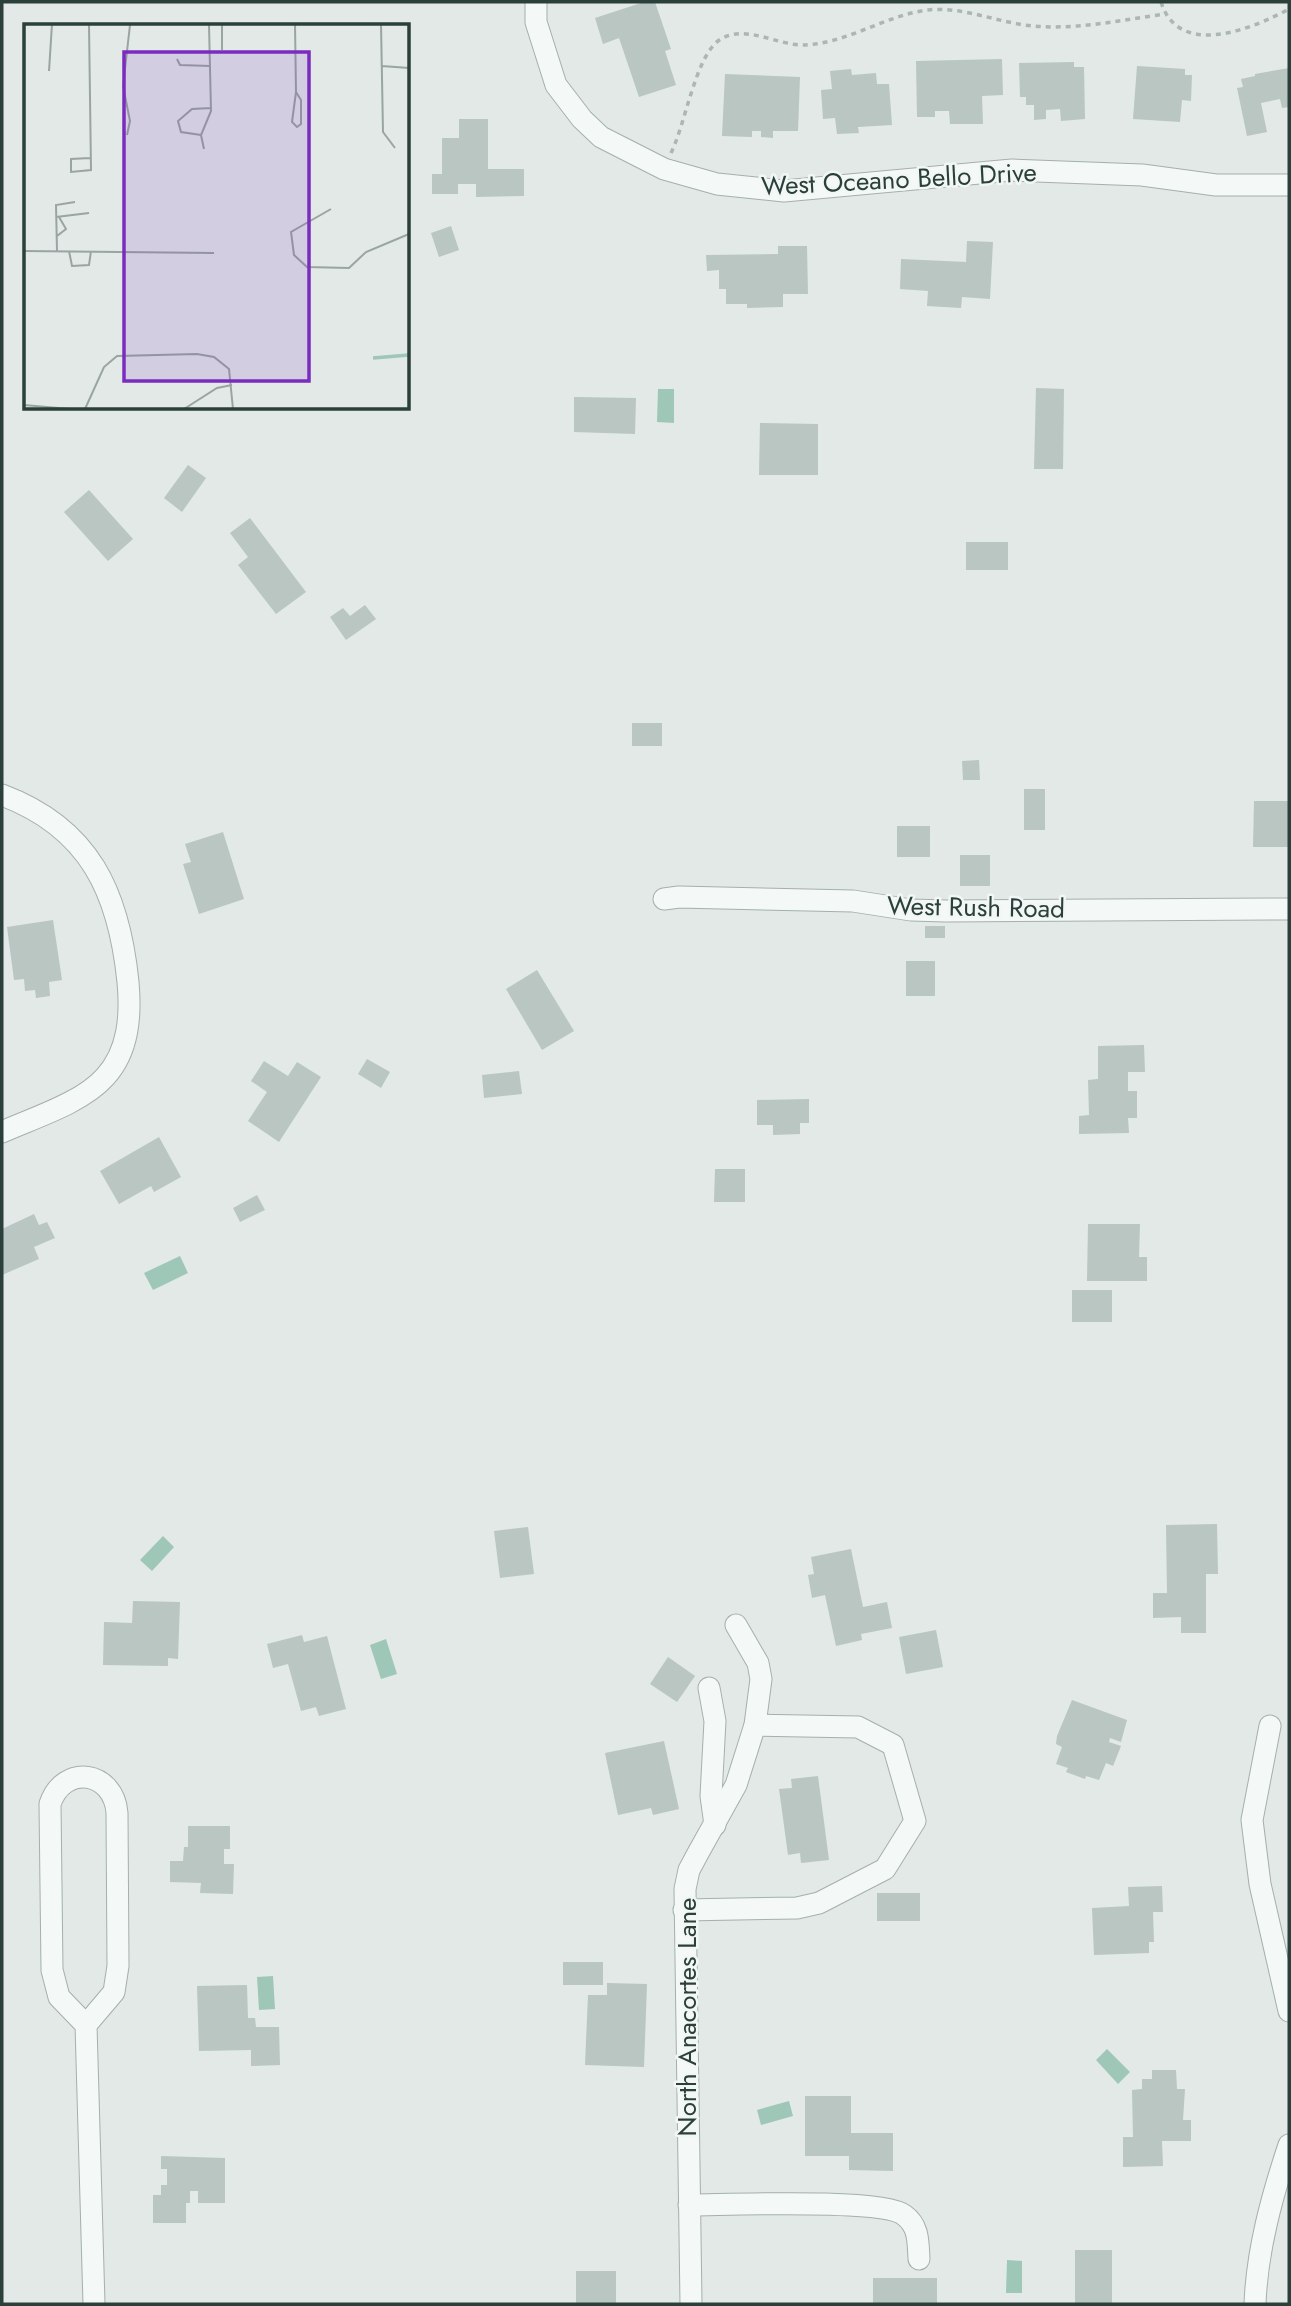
<svg xmlns="http://www.w3.org/2000/svg" width="1291" height="2306" font-family="Jost,sans-serif">
<style>
.water{fill:#9fc7b7}
.building{fill:#b9c6c2}
.lines{fill:none;stroke-linecap:round;stroke-linejoin:round}
.minor-casing{stroke:#a4b0ac;stroke-width:23}
.path{stroke:#acb6b3;stroke-width:3.5;stroke-dasharray:5 5;stroke-linecap:butt}
.minor{stroke:#f4f8f7;stroke-width:21}
.labels{text-anchor:middle;dominant-baseline:central;stroke-width:5;stroke-linejoin:round;paint-order:stroke}
.street-label{font-size:26px;fill:#2b403a;stroke:#f2f7f5}
.inset-river{fill:none;stroke:#9fc7b7;stroke-width:3.5}
.inset-road{fill:none;stroke:#99a5a2;stroke-width:2}
.view{fill:#7b2cbf;fill-opacity:0.15;stroke:#7b2cbf;stroke-width:3.5}
.inset-edge{fill:none;stroke:#2b403a;stroke-width:3.5}
</style>
<rect width="100%" height="100%" fill="#e2e9e7"/>
<g class="water">
<path d="M658 389H674V423L657 422Z"/>
<path d="M180 1256 188 1273 153 1290 144 1273Z"/>
<path d="M163 1536 174 1547 152 1571 140 1560Z"/>
<path d="M386 1639 397 1674 381 1679 370 1645Z"/>
<path d="M273 1976 275 2009 259 2010 257 1977Z"/>
<path d="M1107 2049 1130 2072 1118 2084 1096 2060Z"/>
<path d="M789 2101 793 2116 761 2125 757 2110Z"/>
<path d="M1007 2260 1022 2261V2293H1006Z"/>
</g>
<g class="building">
<path d="M644 2H655L671 49 665 51 676 85 639 97 619 38 603 44 595 18Z"/>
<path d="M1002 59 1003 95 982 96 983 124H950L949 111H935V117H917L916 61Z"/>
<path d="M1074 62V67H1084L1085 119 1061 121 1060 109 1046 110V119L1034 120V105H1026V97H1020L1019 63Z"/>
<path d="M1137 66 1185 69V75H1192L1191 101 1182 100 1180 122 1133 119Z"/>
<path d="M1289 68V107L1282 108 1280 99 1261 103 1267 132 1247 136 1237 88 1243 87 1241 79 1255 76V74Z"/>
<path d="M851 69 852 75 876 73 877 84H889L892 125 858 127 859 133 837 134 835 118 823 119 821 90 832 89 830 71Z"/>
<path d="M725 74 800 77 798 131H773V138L761 137V131H752V137L722 136Z"/>
<path d="M459 119H488V169H524V196L476 197V184H458V194H432V174H442V138H459Z"/>
<path d="M451 226 459 250 439 257 431 233Z"/>
<path d="M967 241 993 242 990 299 962 297 961 308 927 306 928 291 900 289 901 259 966 262Z"/>
<path d="M778 246H807L808 294H783V307L747 308V304H726V289H719V270L707 271 706 255 778 254Z"/>
<path d="M1036 388 1064 389 1063 469H1034Z"/>
<path d="M574 397 636 398 635 434 574 432Z"/>
<path d="M760 423 818 424V475H759Z"/>
<path d="M188 465 206 478 182 512 164 498Z"/>
<path d="M89 490 133 539 108 561 64 512Z"/>
<path d="M250 518 306 592 276 614 238 565 248 557 230 533Z"/>
<rect x="966" y="542" width="42" height="28"/>
<path d="M365 605 376 619 346 640 330 617 343 608 350 616Z"/>
<rect x="632" y="723" width="30" height="23"/>
<path d="M979 760 980 780H963L962 761Z"/>
<rect x="1024" y="789" width="21" height="41"/>
<path d="M1254 801H1289V847H1253Z"/>
<rect x="897" y="826" width="33" height="31"/>
<path d="M223 832 244 899 199 914 183 864 191 862 185 844Z"/>
<rect x="960" y="855" width="30" height="31"/>
<path d="M53 920 62 980 49 982 50 996 36 998 35 990 25 991 24 979 14 980 7 927Z"/>
<rect x="925" y="926" width="20" height="12"/>
<rect x="906" y="961" width="29" height="35"/>
<path d="M537 970 574 1031 542 1050 506 989Z"/>
<path d="M1144 1045 1145 1072H1128V1091H1137V1118H1128L1129 1133 1079 1134V1116L1089 1115 1088 1080 1098 1079V1046Z"/>
<path d="M367 1059 390 1072 381 1088 358 1074Z"/>
<path d="M264 1061 288 1076 297 1062 321 1077 279 1142 248 1121 267 1092 251 1081Z"/>
<path d="M519 1071 522 1094 484 1098 482 1075Z"/>
<path d="M809 1099V1123H800V1134L773 1135V1125H757V1100Z"/>
<path d="M159 1137 181 1177 154 1192 151 1186 119 1204 100 1171Z"/>
<path d="M715 1169H745V1202H714Z"/>
<path d="M257 1195 265 1210 240 1222 233 1208Z"/>
<path d="M34 1214 39 1225 47 1222 55 1238 34 1247 39 1259 2 1275V1229Z"/>
<path d="M1088 1224H1140L1139 1257H1147V1281H1087Z"/>
<rect x="1072" y="1290" width="40" height="32"/>
<path d="M1217 1524 1218 1574H1206V1633H1181V1617L1153 1618V1593H1167L1166 1525Z"/>
<path d="M528 1527 534 1574 500 1578 494 1531Z"/>
<path d="M851 1549 863 1607 887 1602 892 1628 861 1634 862 1640 836 1646 825 1595 812 1598 808 1575 814 1574 811 1557Z"/>
<path d="M133 1601 180 1602 178 1659 168 1658V1666L103 1665 104 1622 132 1623Z"/>
<path d="M936 1630 943 1667 906 1674 899 1637Z"/>
<path d="M302 1635 304 1642 327 1636 346 1709 319 1716 316 1707 301 1711 288 1664 273 1668 267 1644Z"/>
<path d="M668 1657 695 1676 677 1702 650 1684Z"/>
<path d="M1072 1700 1127 1720 1121 1742 1110 1738 1109 1742 1121 1746 1113 1766 1106 1763 1099 1780 1086 1776 1085 1779 1066 1772 1068 1768 1056 1764 1062 1747 1056 1744 1057 1736Z"/>
<path d="M664 1741 679 1809 653 1815 651 1808 618 1815 605 1753Z"/>
<path d="M818 1776 829 1860 801 1863 800 1853 788 1855 779 1789 792 1788 791 1779Z"/>
<path d="M188 1826H230V1849H224V1864H234L233 1894 200 1893 201 1883 170 1882V1861H183L184 1847H188Z"/>
<path d="M1162 1886 1163 1912H1153L1154 1942H1149V1953L1094 1955 1092 1908 1129 1906 1128 1887Z"/>
<rect x="877" y="1893" width="43" height="28"/>
<rect x="563" y="1962" width="40" height="23"/>
<path d="M607 1983 647 1984 644 2067 585 2065 588 1995H607Z"/>
<path d="M247 1985 248 2018H255L256 2027H279L280 2065 251 2066V2050L199 2051 197 1986Z"/>
<path d="M1152 2070H1176L1177 2089H1185L1183 2120H1191V2141H1162L1163 2166 1123 2167V2137H1133L1132 2090 1142 2089V2079H1152Z"/>
<path d="M805 2096H851V2133H893V2171L849 2170V2156H805Z"/>
<path d="M161 2156 225 2158V2203H198V2191H190V2203H186V2223H153V2195H161V2185H167V2169H161Z"/>
<rect x="1075" y="2250" width="37" height="54"/>
<rect x="576" y="2271" width="40" height="33"/>
<rect x="873" y="2278" width="64" height="26"/>
</g>
<g class="lines">
<g class="minor-casing">
<g id="minor">
<path d="M536 2V22L556 85 582 119 601 137 664 169 717 184 784 191 1012 170 1142 175 1216 185H1289"/>
<path d="M2 795C90 828 119 893 128 982 131 1015 129 1051 105 1077 82 1103 33 1118 2 1132"/>
<path d="M664 899 679 897 853 901 911 910 946 911 1289 909"/>
<path d="M709 1688 715 1721 711 1796 715 1825"/>
<path d="M1270 1726 1252 1820 1260 1884 1289 2011"/>
<path d="M684 1910 797 1908 819 1903 885 1869 915 1821 893 1745 858 1727 755 1725"/>
<path d="M86 2025 59 1997 52 1970 50 1804C64 1763 114 1771 117 1813L118 1966 114 1992 86 2025 94 2304"/>
<path d="M689 2205C726 2205 882 2198 904 2215 919 2226 918 2241 919 2259"/>
<path d="M691 2304 685 1889 689 1870 697 1855 736 1785 755 1725 761 1679 758 1663 736 1625"/>
<path d="M1255 2304C1257 2250 1272 2196 1289 2145"/>
</g>
</g>
<g class="path">
<path d="M1161 2C1179 59 1252 29 1289 9"/>
<path d="M671 153C685 125 695 59 718 41 743 22 777 46 805 45 848 43 886 15 928 10 962 6 999 23 1033 26 1078 30 1121 20 1165 14"/>
</g>
<use href="#minor" class="minor"/>
</g>
<g class="labels">
<g class="street-label">
<text transform="translate(899 179) rotate(-3)">West Oceano Bello Drive</text>
<text transform="translate(976 907) rotate(1)">West Rush Road</text>
<text transform="translate(687 2017) rotate(-90)">North Anacortes Lane</text>
</g>
</g>
<g transform="translate(24 24)">
<rect width="385" height="385" fill="#e2e9e7"/>
<path class="inset-river" d="M349 334 385 331"/>
<path class="inset-road" d="M0 0H26M44 0H197M198 0V26M271 0 272 68 277 76V100L273 103 268 98 272 68M347 0H380M357 0 359 108 371 124M65 1 67 146 47 148V135L66 134M153 35 156 41 186 42M358 42 385 44M25 47 28 0M103 111 106 97 99 62 106 1M177 111 157 108 154 97 168 85 187 84M180 125 177 111 187 87 185 1M307 185 267 208 270 231 283 243 325 244 342 228 385 210M32 193 65 189M33 212 42 205 35 193M0 227 190 229M33 227 32 181 51 178M45 227 48 242 65 241 67 227M0 381 46 385M61 385 80 343 93 332 173 330 190 333 205 345 209 385M160 385 193 364 208 361"/>
<path class="view" d="M100 28H285V357H100Z"/>
<rect width="385" height="385" class="inset-edge"/>
</g>
<rect width="1291" height="2306" fill="none" stroke="#2b403a" stroke-width="7"/>
</svg>
